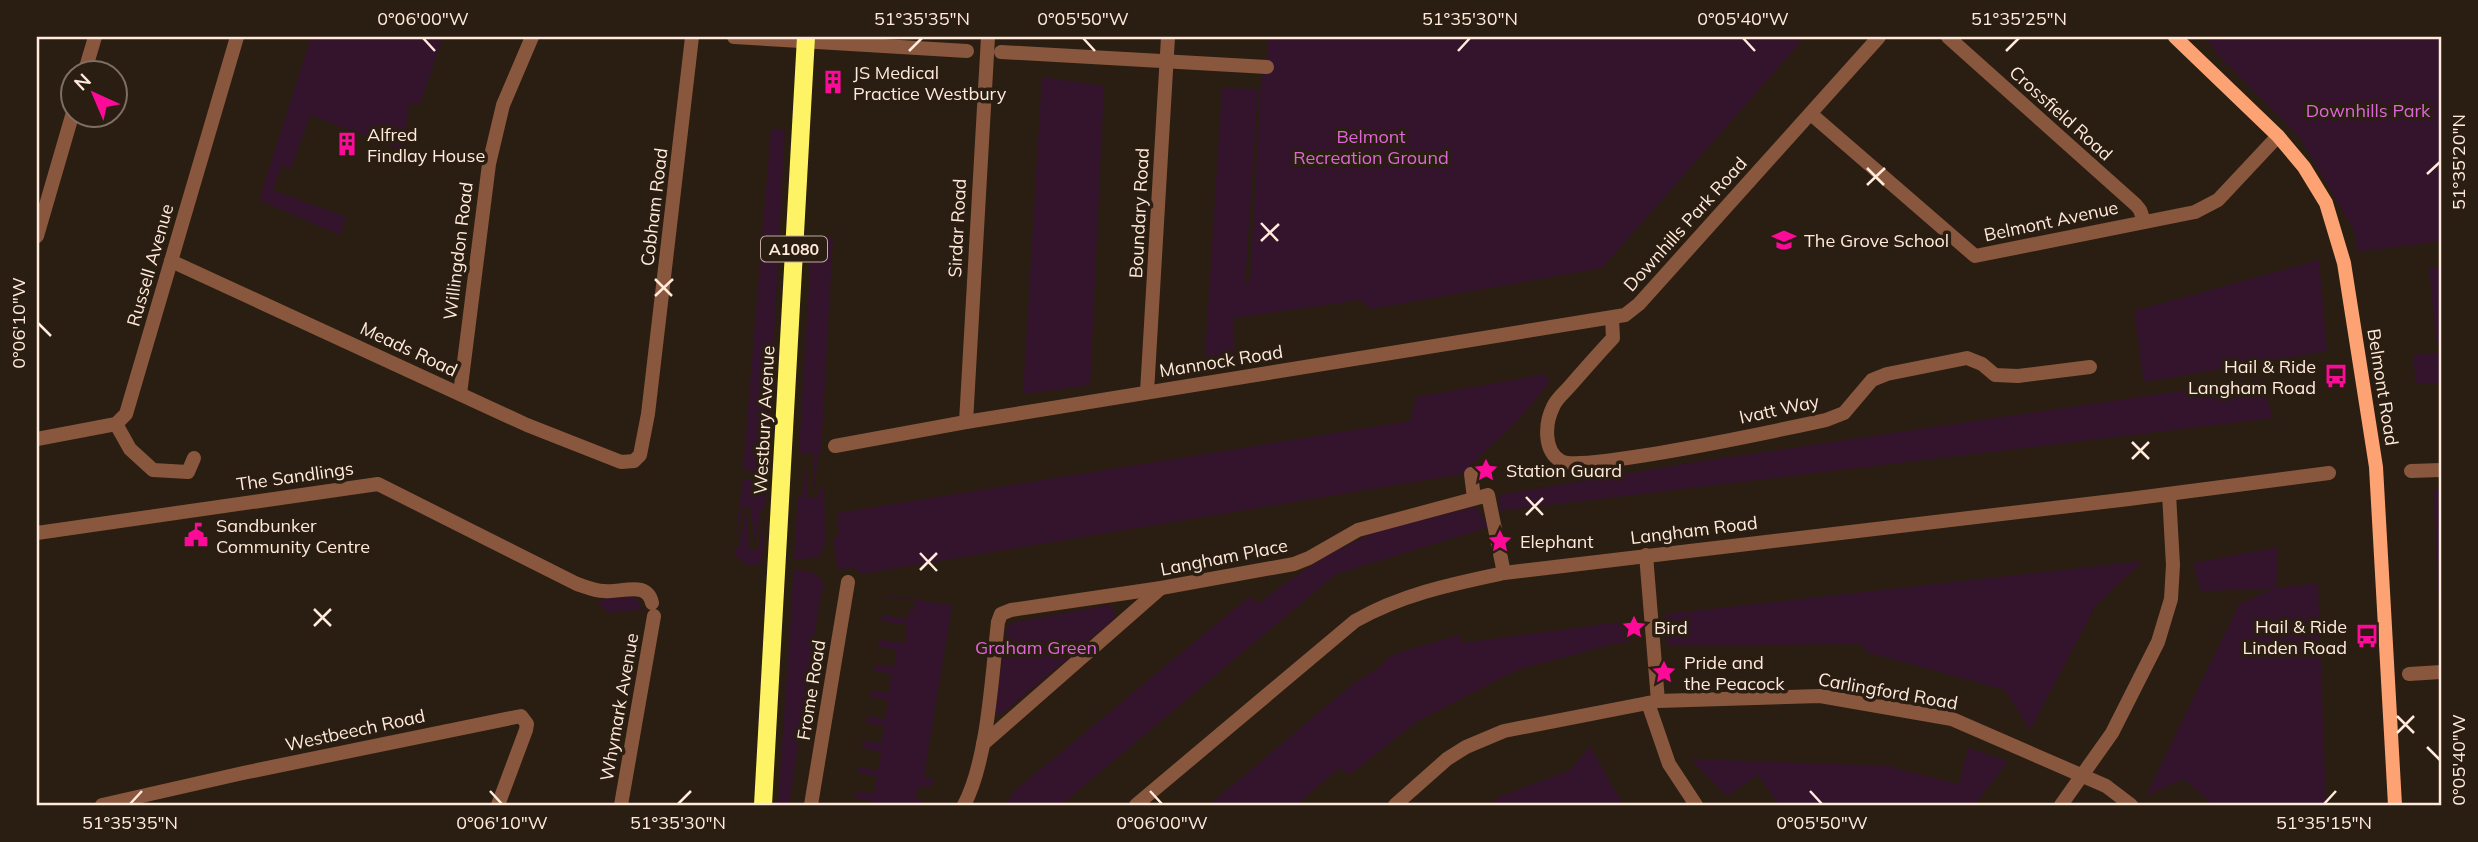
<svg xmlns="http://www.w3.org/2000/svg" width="2478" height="842" font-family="Mulish,sans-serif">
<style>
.green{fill:#34142c}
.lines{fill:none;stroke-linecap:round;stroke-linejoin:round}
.minor{stroke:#89573d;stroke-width:14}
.secondary{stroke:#fda273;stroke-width:14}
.primary{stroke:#fdf364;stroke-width:18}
.ticks{fill:none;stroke:#ffeadb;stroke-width:2.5}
.labels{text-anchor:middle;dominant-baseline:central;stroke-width:7;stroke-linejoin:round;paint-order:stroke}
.shield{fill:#2a1d11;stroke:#bfac9e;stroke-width:2}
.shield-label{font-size:16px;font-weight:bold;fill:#ffeadb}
.poi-label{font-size:18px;fill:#ffeadb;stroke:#2a1d11;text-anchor:start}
.park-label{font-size:18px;fill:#df66d8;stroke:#2a1d11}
.street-label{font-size:18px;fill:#ffeadb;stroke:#2a1d11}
.neatline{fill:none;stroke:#ffeadb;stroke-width:2.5}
.ticks-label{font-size:18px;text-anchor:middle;fill:#ffeadb}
</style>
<rect width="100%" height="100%" fill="#2a1d11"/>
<g class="green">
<path d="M311 37H443L420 104 409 103 403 151 310 115 291 169 282 165 273 190 346 217 340 235 259 200Z"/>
<path d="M1267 37H1805L1602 268 1370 309 1360 300 1234 318V354L1205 357 1222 88 1258 89 1245 285 1250 281 1261 81 1267 56Z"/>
<path d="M2205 37H2441V241L2357 252 2354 230 2300 138 2219 56Z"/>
<path d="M1042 77 1104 86 1090 385 1023 394Z"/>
<path d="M771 129H785L767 473 743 470Z"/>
<path d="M812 235 833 237 821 453 818 454 814 493 813 454 799 453Z"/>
<path d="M2319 260 2327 351 2144 382 2134 311Z"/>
<path d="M2441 267V343L2436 344 2429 268Z"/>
<path d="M2441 352V384H2416L2413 355Z"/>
<path d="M1545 374 1550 382 1518 420 1462 474 860 574 856 568 839 569 837 566 833 537 839 536 837 513 1410 421 1416 397Z"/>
<path d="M2261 379 2273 418 1499 511V495L1689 463Z"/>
<path d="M806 459 808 498H818L819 488H824L825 543 819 557 794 560 798 498H802Z"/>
<path d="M743 479 767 481 765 508 761 509 755 543 751 509 743 507 735 540Z"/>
<path d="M2433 489 2441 490V646Z"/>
<path d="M1476 507 1489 527 1336 574 1061 805H1006L1013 792 1250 596 1258 604C1298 572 1346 540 1395 526 1422 518 1449 513 1476 507Z"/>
<path d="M745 513H747L749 549H758L765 514 762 564C747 567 736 563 734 547H739Z"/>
<path d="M2278 547 2276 588 2318 583 2326 805H2213L2184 779 2146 796 2239 604 2274 589 2201 591 2193 563Z"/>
<path d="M2143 561 2096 605 2030 730 2005 690 1867 652 1861 644 1667 646 1665 614Z"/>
<path d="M794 570C808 571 818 571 824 585L820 598 789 805H778Z"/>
<path d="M885 595 952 605 924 776 935 781 929 788 920 785 915 797 923 801 921 805H872V801L854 798 856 791 874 793 877 776 858 773 859 767 878 770 881 752 862 748 863 741 881 743 884 726 866 723 867 716 885 719 888 700 870 697 871 690 889 693 891 674 874 671 875 664 894 667 896 650 878 647 879 640 905 643 907 625 882 621V615L908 619 909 610H914L915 601 885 597Z"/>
<path d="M632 596 638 601 643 609 608 613 598 603 602 599Z"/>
<path d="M1109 605 1116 612 1113 620 1003 713H995L1006 629 1010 623Z"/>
<path d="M1634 620 1630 642 1614 644 1517 670 1416 722 1351 774 1342 771V766L1296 805H1209L1354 683 1380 667 1386 659 1397 653 1459 635 1462 643Z"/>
<path d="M1590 746 1623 805H1489L1499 797 1570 770Z"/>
<path d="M1968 748 2008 761 1975 805H1779L1758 775 1727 796 1690 759 1892 766 1897 769 1959 784Z"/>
</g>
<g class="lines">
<g class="minor">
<path d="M734 37 967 51"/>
<path d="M1948 37 2136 205 2140 210 2144 221"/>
<path d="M1001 52 1267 67"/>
<path d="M84 74 95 37"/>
<path d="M1811 114 1975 256 2195 212 2218 200 2278 136"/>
<path d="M37 236 74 109"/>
<path d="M171 261 527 425 621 462 634 461 640 455 648 414 692 37"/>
<path d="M1612 318 1613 338C1598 354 1584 370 1570 386 1564 393 1556 399 1553 407 1545 423 1543 451 1561 461 1582 473 1789 428 1826 420L1844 413 1872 380 1887 374 1967 358 1982 364 1995 375 2018 376 2090 367"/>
<path d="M1147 392 1168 37"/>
<path d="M460 394 489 164 503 105 532 37"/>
<path d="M966 422 988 37"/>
<path d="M116 424 130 449 153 470 188 472 194 458"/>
<path d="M37 439 116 424 126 414 237 37"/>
<path d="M835 446 966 422 1625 315 1639 304 1879 37"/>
<path d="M2411 471 2441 470"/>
<path d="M1471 474 1474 498"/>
<path d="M37 533 378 484 577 584C586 587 595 591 604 591 622 593 647 580 652 603"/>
<path d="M1646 555 1658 701"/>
<path d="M2409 674 2441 672"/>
<path d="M1648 703 1669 764 1696 805"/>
<path d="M983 744 1161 588"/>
<path d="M102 805 243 773 521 716 527 724 526 730 498 805"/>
<path d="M621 805 654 616"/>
<path d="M811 805 848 582"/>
<path d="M964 805C988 760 992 674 998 622L1001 614 1011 610 1161 588 1294 564 1309 558 1358 530 1488 495 1504 573"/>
<path d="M1136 805 1355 621C1402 594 1452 584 1504 573L2129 499 2329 473"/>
<path d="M1395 805 1447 759 1466 747 1504 731 1658 701 1820 696 1952 719 2106 786 2131 805"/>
<path d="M2061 805 2112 733 2158 642 2171 599 2173 565 2169 494"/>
</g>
<path class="secondary" d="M2175 37 2278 136 2304 167 2326 203 2344 263 2376 467 2395 805"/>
<path class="primary" d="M763 805 806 37"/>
</g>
<path class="ticks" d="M423 38 435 51M1083 38 1095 51M1743 38 1755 51M909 51 922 38M1458 51 1470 38M2006 51 2019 38M1867 168 1884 185M2427 174 2440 162M1867 185 1885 168M1261 223 1278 241M1261 241 1279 224M655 279 672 296M655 296 673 279M38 323 51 336M2132 442 2149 459M2132 459 2149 442M1526 497 1543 515M1526 515 1543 498M920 553 937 571M920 570 937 553M314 609 331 626M314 626 331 609M2397 716 2414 733M2397 733 2414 716M2427 747 2440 760M490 791 502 804M1150 791 1162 804M1810 791 1822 804M130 804 142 791M678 804 691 791M2324 804 2336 791"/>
<defs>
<g id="building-bare" transform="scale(1.89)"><path d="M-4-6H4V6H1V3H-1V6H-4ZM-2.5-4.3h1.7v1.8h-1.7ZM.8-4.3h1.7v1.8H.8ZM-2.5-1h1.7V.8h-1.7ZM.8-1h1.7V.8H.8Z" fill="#fc0a98" stroke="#2a1d11" stroke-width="2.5" paint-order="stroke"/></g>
<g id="school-bare" transform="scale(1.89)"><path d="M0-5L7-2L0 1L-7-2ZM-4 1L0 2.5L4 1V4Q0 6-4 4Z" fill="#fc0a98" stroke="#2a1d11" stroke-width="2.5" paint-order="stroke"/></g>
<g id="bus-bare" transform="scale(1.89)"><path d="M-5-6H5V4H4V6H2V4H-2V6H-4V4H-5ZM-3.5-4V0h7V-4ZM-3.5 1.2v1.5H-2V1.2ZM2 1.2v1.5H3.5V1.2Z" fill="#fc0a98" stroke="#2a1d11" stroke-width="2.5" paint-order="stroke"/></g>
<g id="sight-bare" transform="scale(1.89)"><path d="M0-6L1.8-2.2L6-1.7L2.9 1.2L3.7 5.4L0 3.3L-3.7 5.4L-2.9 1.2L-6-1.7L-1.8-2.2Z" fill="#fc0a98" stroke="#2a1d11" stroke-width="2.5" paint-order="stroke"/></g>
<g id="civic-bare" transform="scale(1.89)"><path d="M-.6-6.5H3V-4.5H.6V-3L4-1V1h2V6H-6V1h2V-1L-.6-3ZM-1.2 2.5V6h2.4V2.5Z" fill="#fc0a98" stroke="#2a1d11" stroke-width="2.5" paint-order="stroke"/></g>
</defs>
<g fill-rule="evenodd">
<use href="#building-bare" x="833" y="82"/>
<use href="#building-bare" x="347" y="144"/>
<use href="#school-bare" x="1784" y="240"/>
<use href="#bus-bare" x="2336" y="376"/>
<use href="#sight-bare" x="1486" y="470"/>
<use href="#civic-bare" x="196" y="535"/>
<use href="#sight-bare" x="1500" y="541"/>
<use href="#sight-bare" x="1634" y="627"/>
<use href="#bus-bare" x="2367" y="636"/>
<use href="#sight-bare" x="1664" y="672"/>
</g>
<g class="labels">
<rect class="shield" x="761" y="236.5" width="66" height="25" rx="5"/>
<g class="shield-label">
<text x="794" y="249">A1080</text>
</g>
<g class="poi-label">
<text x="853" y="72">JS Medical<tspan x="853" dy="21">Practice Westbury</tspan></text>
<text x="367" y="134">Alfred<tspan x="367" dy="21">Findlay House</tspan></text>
<text x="1804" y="240">The Grove School</text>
<text x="2316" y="366" text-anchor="end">Hail &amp; Ride<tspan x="2316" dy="21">Langham Road</tspan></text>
<text x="1506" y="470">Station Guard</text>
<text x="216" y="525">Sandbunker<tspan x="216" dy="21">Community Centre</tspan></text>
<text x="1520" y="541">Elephant</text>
<text x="2347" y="626" text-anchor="end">Hail &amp; Ride<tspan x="2347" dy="21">Linden Road</tspan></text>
<text x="1654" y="627">Bird</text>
<text x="1684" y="662">Pride and<tspan x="1684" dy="21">the Peacock</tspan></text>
</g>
<g class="park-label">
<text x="2368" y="110">Downhills Park</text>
<text x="1371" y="136">Belmont<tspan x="1371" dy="21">Recreation Ground</tspan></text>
<text x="1036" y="647">Graham Green</text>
</g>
<g class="street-label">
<text transform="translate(2061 113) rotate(42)">Crossfield Road</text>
<text transform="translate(654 207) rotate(-83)">Cobham Road</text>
<text transform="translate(1139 213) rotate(-87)">Boundary Road</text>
<text transform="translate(2051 221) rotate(-12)">Belmont Avenue</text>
<text transform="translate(1685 224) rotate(-48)">Downhills Park Road</text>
<text transform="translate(957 228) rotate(-87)">Sirdar Road</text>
<text transform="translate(458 251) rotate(-83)">Willingdon Road</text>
<text transform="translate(150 265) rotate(-74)">Russell Avenue</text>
<text transform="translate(409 349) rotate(25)">Meads Road</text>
<text transform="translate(1221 361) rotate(-9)">Mannock Road</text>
<text transform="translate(2383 387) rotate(81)">Belmont Road</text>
<text transform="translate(1779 409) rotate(-12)">Ivatt Way</text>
<text transform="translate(764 420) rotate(-87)">Westbury Avenue</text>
<text transform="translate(295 476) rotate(-8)">The Sandlings</text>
<text transform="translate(1694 530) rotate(-7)">Langham Road</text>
<text transform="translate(1224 557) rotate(-11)">Langham Place</text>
<text transform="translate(811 690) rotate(-81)">Frome Road</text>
<text transform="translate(1888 691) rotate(10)">Carlingford Road</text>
<text transform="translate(619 707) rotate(-80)">Whymark Avenue</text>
<text transform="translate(355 730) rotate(-12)">Westbeech Road</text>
</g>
</g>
<rect width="2478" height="842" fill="none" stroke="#2a1d11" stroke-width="77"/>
<g transform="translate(94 94) rotate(316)"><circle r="33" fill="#2a1d11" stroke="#7f6f62" stroke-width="2"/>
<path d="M0-5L12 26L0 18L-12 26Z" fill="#fc0a98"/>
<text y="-10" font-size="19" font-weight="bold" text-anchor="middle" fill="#ffeadb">N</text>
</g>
<rect x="38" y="38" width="2402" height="766" class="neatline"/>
<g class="ticks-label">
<text x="423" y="25">0°06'00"W</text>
<text x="922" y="25">51°35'35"N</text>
<text x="1083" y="25">0°05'50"W</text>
<text x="1470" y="25">51°35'30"N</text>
<text x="1743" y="25">0°05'40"W</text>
<text x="2019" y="25">51°35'25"N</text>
<text transform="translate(2459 162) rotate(-90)" y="6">51°35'20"N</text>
<text transform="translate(19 323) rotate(-90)" y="6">0°06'10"W</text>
<text transform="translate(2459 760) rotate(-90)" y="6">0°05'40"W</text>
<text x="130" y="829">51°35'35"N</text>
<text x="502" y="829">0°06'10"W</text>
<text x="678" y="829">51°35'30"N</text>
<text x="1162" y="829">0°06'00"W</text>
<text x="1822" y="829">0°05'50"W</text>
<text x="2324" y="829">51°35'15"N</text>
</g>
</svg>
